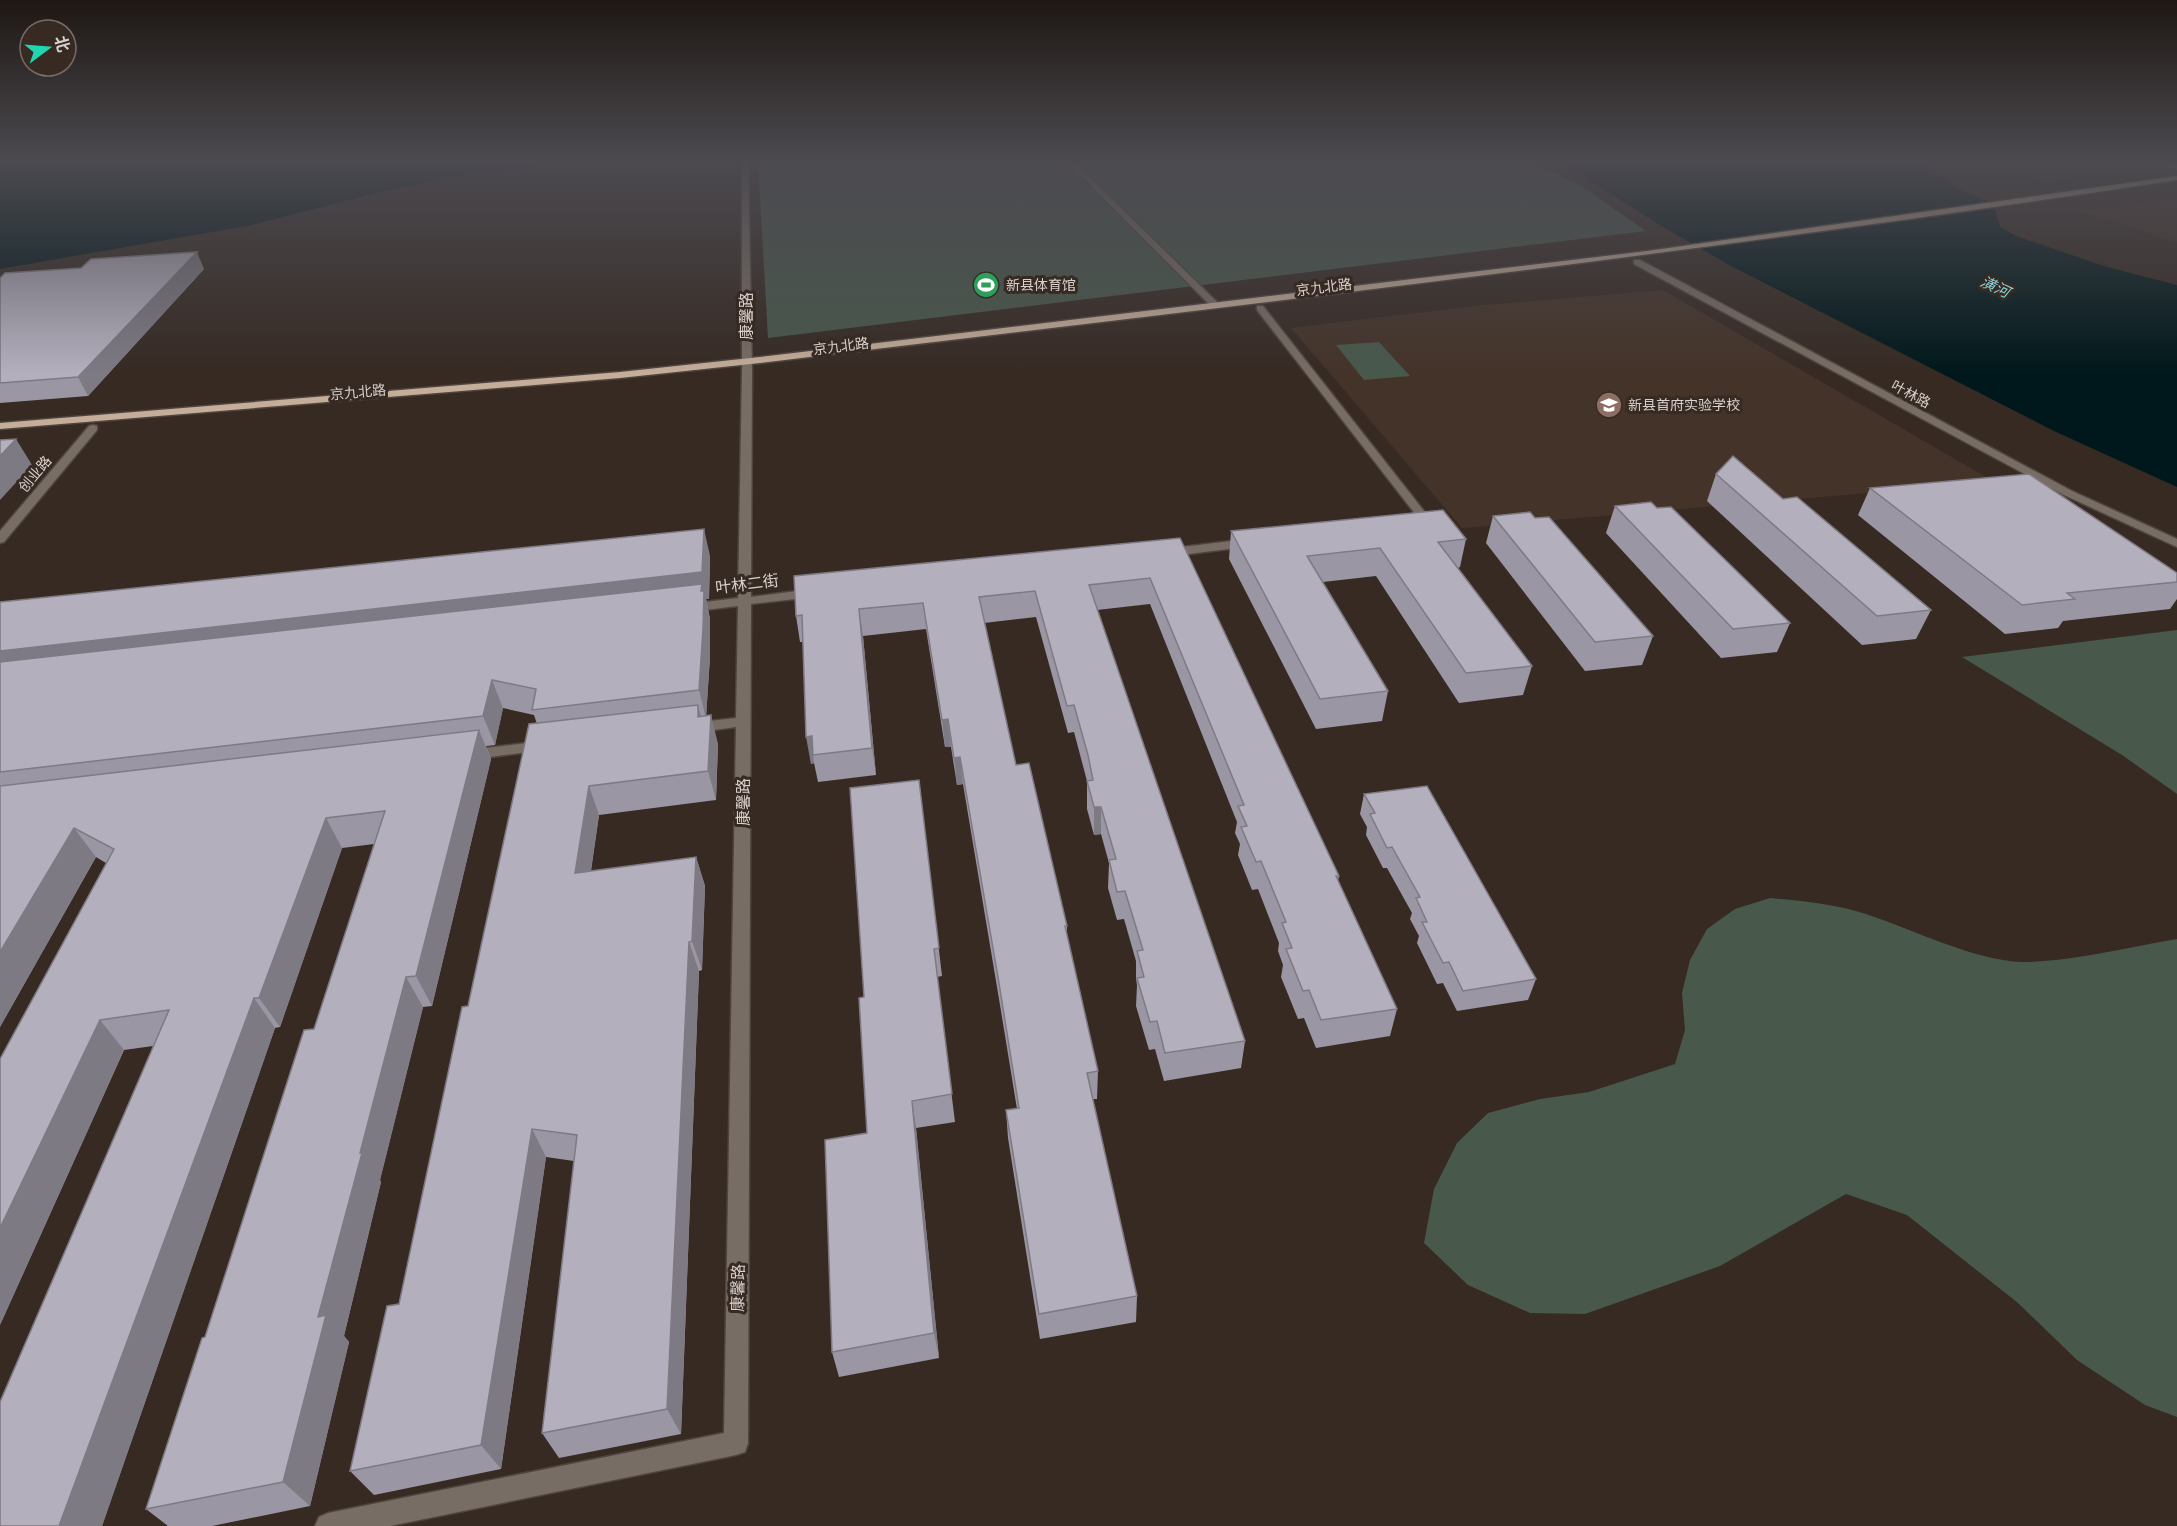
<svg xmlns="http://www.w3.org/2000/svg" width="2177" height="1526" font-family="Raleway,'Noto Sans SC',sans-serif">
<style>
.built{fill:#433127}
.education{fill:#443329}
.green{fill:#48584b}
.water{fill:#00181b}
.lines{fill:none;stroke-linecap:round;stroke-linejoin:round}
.minor-casing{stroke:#50453e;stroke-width:3}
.major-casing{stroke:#50453e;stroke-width:3}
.minor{fill:#786d64;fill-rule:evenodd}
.major{fill:#c4ad99;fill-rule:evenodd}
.wall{fill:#9b96a3}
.shaded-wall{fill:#7e7a84}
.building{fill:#b4afbd;stroke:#7e7a84;stroke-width:1.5}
.labels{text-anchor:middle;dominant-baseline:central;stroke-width:6;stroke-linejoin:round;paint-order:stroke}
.far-poi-label{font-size:14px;fill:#d8d0cc;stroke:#362a23;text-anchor:start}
.far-street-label{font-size:14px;fill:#d8d0cc;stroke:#362a23}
.far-water-label{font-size:15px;font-style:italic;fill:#89d4da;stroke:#362a23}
.street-label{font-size:16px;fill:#d8d0cc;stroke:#362a23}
</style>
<rect width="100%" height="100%" fill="#362a23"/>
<g class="built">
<path d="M1988 160H2106L2108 166 2100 173 2044 181Z"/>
<path d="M2177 199V243L2080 211Z"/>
</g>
<path class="education" d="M1663 290 1995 482 1462 528 1291 328 1484 305Z"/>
<g class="green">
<path d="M758 160H1527L1580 185 1646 231 768 338Z"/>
<path d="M1379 342 1410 376 1364 380 1336 345Z"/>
<path d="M2177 630V794L2122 755 1962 657Z"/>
<path d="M1770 898C1803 901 1837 904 1869 915 1913 930 1977 961 2022 962 2070 962 2129 947 2177 939V1417L2145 1405 2077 1360 2018 1303 1907 1215 1846 1194 1720 1266 1585 1314 1530 1313 1468 1285 1424 1243 1434 1189 1457 1143 1488 1113 1540 1099 1589 1092 1675 1064 1685 1030 1682 993 1690 960 1707 929 1735 909Z"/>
</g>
<g class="water">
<path d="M0 160H584L452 177 376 193 252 225 0 269Z"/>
<path d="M1550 160H1916L1962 191 1993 203 2000 227 2016 236 2107 267 2177 285V487L2054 431 1733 267 1658 224 1583 176Z"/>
</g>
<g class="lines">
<g class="minor-casing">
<g id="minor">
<path d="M742 160H748L752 371 751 597 813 589 819 593 813 597 751 604 748 1443 745 1452 736 1455 390 1526H315L319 1517 328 1513 724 1433 736 727 692 733 685 728 692 723 736 718 738 606 688 612 682 608 688 604 738 598 742 371Z"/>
<path d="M1065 160H1072L1218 303V307H1212Z"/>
<path d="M2148 160H2160L2177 165V169Z"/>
<path d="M1634 260H1640L2072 491 2177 539V547L2064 495 1634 264Z"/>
<path d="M1257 306H1263L1431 520V524H1423L1257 310Z"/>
<path d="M93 425 97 426V430L4 542 0 543V531L89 426Z"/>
<path d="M1248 539 1254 543 1252 546 1165 557 1159 553 1165 549Z"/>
<path d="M544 741 549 743 551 746 549 749 469 760 462 755 469 750Z"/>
</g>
</g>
<g class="major-casing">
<path id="major" d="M2177 176V180C1706 252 1233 306 760 363L620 378 0 429V423L620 372 760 357 1647 251Z"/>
</g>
<use href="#minor" class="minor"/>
<use href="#major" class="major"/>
</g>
<g class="wall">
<path d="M204 269 88 396 0 403V278Z"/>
<path d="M1716 474 1783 499 1931 610 1916 639 1862 645 1707 501Z"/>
<path d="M1870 488 2177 573V599L2170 609 2063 621 2058 628 2005 634 1858 515Z"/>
<path d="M1615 506 1657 508 1790 623 1777 652 1721 658 1606 533Z"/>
<path d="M1493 516 1535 518 1653 636 1642 665 1585 671 1486 543Z"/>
<path d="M1231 531 1466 539 1460 567 1458 568 1532 666 1523 695 1459 703 1376 576 1323 582 1388 691 1382 721 1316 729 1229 559Z"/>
<path d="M1180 538 1339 876 1338 881 1397 1009 1390 1036 1316 1048 1304 1018 1298 1019 1281 977 1283 965 1278 951 1279 943 1258 889 1252 890 1238 855 1240 844 1235 833 1237 822 1150 604 1097 610 1245 1041 1241 1068 1164 1081 1155 1049 1149 1050 1136 1006 1137 985 1136 979V961L1124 919 1117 920 1108 888 1109 863 1101 834 1094 835 1087 809V781L1074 732 1068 733 1036 617 984 623 1016 765 1067 926V936L1098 1071 1097 1099H1093L1137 1296 1136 1322 1040 1339 1008 1138 1006 1110 1017 1109 1000 1005 963 784 957 785 951 747H945L926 629 863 636 876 775 818 782 814 763 811 764 803 642H800L796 616Z"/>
<path d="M710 556 709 599H706L710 619V657L706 716 718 744 716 800 599 815 591 871 696 857 705 886 702 970 699 971 681 1434 559 1458 542 1433 574 1161 546 1157 501 1469 374 1495 350 1471 399 1304 468 1006 537 724 534 715 503 708 495 745 486 746 491 759 432 1006 423 1007 380 1180 381 1182 344 1336 349 1342 310 1506 212 1526H168L146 1509 314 1029 374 844 342 848 280 1027 275 1028 102 1526H0L153 1046 124 1050 0 1325 106 863 96 857 0 1027V602Z"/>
<path d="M919 780 942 976 937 977 955 1122 916 1128 939 1358 839 1377 832 1352 867 1133 864 997Z"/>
<path d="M1364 794 1536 979 1528 1000 1457 1011 1443 983 1437 984 1417 943 1419 936 1410 919 1412 913 1387 868H1383L1366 835 1367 827 1360 814Z"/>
</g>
<g class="shaded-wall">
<path d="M197 252 204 269 88 396 78 377Z"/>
<path d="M16 439 32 465 0 500V456Z"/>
<path d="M704 529 710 556 709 599H706L710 619V657L706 719 699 690 703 629 0 681V651Z"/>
<path d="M859 609 863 636 876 775 872 748Z"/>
<path d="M492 680 503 708 495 745 483 716Z"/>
<path d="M698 705 705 733 698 717Z"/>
<path d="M711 715 718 744 716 800 708 771Z"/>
<path d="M948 719 951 747H945L942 720Z"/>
<path d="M479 730 491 759 432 1006 416 976Z"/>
<path d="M812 736 813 755 814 763 811 764 806 737Z"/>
<path d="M960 757 963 784 957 785 954 758Z"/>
<path d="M589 786 599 815 586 903 575 873Z"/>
<path d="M1094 807H1101V834L1094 835Z"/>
<path d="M326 818 342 848 280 1027 259 998Z"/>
<path d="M74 828 96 857 0 1027V952Z"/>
<path d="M696 857 705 886 702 970 692 941Z"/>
<path d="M689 942 699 971 681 1434 667 1409Z"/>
<path d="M406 977 423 1007 380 1180 381 1182 344 1336 349 1342 310 1506 283 1482 318 1317 360 1153Z"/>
<path d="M254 998 275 1028 102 1526H59Z"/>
<path d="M100 1020 124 1050 0 1325V1228Z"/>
<path d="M912 1101 916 1128 939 1358 934 1333Z"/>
<path d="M532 1129 546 1157 501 1469 481 1445Z"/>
</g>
<g class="building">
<path d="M197 252 78 377 0 383V278L5 273 81 268 91 259Z"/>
<path d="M16 439 0 456V440Z"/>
<path d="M1733 456 1783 499 1797 497 1931 610 1877 616 1716 474Z"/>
<path d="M2029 474 2177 573V582L2067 593 2075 599 2022 605 1870 488Z"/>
<path d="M1651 502 1657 508 1671 507 1790 623 1733 629 1615 506Z"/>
<path d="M1443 510 1466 539 1438 542 1532 666 1466 673 1380 548 1307 556 1388 691 1320 699 1231 531Z"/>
<path d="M1530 512 1535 518 1549 517 1653 636 1595 642 1493 516Z"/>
<path d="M704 529 702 572 0 651V602Z"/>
<path d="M1180 538 1339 876H1336L1397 1009 1321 1020 1309 990 1303 991 1286 949 1292 948 1282 923 1286 922 1261 861 1256 862 1241 827 1247 826 1238 806 1244 805 1150 578 1089 585 1245 1041 1165 1053 1157 1021 1150 1022 1137 978 1144 977 1137 951 1143 950 1125 891 1117 892 1109 860 1116 859 1101 807H1094L1087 781 1093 780 1088 755 1074 705 1067 706 1035 591 979 597 1016 765 1029 763 1067 926H1065L1098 1071 1087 1073 1137 1296 1039 1314 1006 1110 1019 1108 998 977 960 757 954 758 948 719 942 720 923 603 859 609 872 748 813 755 812 736 806 737 802 615 796 616 794 576Z"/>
<path d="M702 584 701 591H704L703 629 699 690 532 710 536 689 492 680 483 716 0 772V662Z"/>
<path d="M698 705V717L711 715 708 771 589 786 575 873 696 857 692 941 689 942 667 1409 542 1433 577 1135 532 1129 481 1445 350 1471 387 1306 399 1304 462 1007 468 1006 529 724Z"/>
<path d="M479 730 416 976 406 977 360 1153H362L318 1317 326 1315 283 1482 146 1509 202 1338 205 1337 304 1030 314 1029 385 811 326 818 259 998H254L59 1526H0V1402L169 1010 100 1020 0 1228V1059L114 849 74 828 0 952V786Z"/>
<path d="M919 780 939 948 934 949 952 1094 912 1101 934 1333 832 1352 825 1140 867 1133 859 998 864 997 850 788Z"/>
<path d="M1427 786 1536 979 1463 991 1449 962 1443 963 1422 922H1427L1416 898 1420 897 1392 847 1387 848 1370 814 1375 813 1364 794Z"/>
</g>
<linearGradient id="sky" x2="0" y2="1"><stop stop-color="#1e1713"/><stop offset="0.43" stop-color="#4c4a50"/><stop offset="1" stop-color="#4c4a50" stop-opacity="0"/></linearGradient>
<rect width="2177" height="374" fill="url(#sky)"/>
<defs>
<g id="stadium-disc" transform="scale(1.35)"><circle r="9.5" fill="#2e9e5b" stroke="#362a23"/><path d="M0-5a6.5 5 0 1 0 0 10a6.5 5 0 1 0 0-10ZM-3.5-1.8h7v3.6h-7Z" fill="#fff"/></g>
<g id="school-disc" transform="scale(1.35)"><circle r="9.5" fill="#8d6e63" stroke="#362a23"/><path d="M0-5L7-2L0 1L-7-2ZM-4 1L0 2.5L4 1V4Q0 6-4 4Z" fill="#fff"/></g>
</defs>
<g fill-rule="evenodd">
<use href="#stadium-disc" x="986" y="285"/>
<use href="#school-disc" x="1609" y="405"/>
</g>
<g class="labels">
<g class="far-poi-label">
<text x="1006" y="285">新县体育馆</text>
<text x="1628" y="405">新县首府实验学校</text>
</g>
<g class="far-street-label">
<text transform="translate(1324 287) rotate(-7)">京九北路</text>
<text transform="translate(841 346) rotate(-7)">京九北路</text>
<text transform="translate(358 392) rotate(-5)">京九北路</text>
<text transform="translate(1911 394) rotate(28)">叶林路</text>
<text transform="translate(35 474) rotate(-50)">创业路</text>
</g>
<g class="far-water-label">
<text transform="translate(1995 287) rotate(25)">潢河</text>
</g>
<g class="street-label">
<text transform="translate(746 316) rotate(-90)">康馨路</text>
<text transform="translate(747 584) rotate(-7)">叶林二街</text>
<text transform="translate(743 802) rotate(-90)">康馨路</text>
<text transform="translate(738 1288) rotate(-89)">康馨路</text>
</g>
</g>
<g transform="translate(48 48) rotate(74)"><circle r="28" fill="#362a23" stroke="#776c67" stroke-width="1.5"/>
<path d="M0-4.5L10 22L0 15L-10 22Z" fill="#20d5b0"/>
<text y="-9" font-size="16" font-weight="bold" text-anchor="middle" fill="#d8d0cc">北</text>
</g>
</svg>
